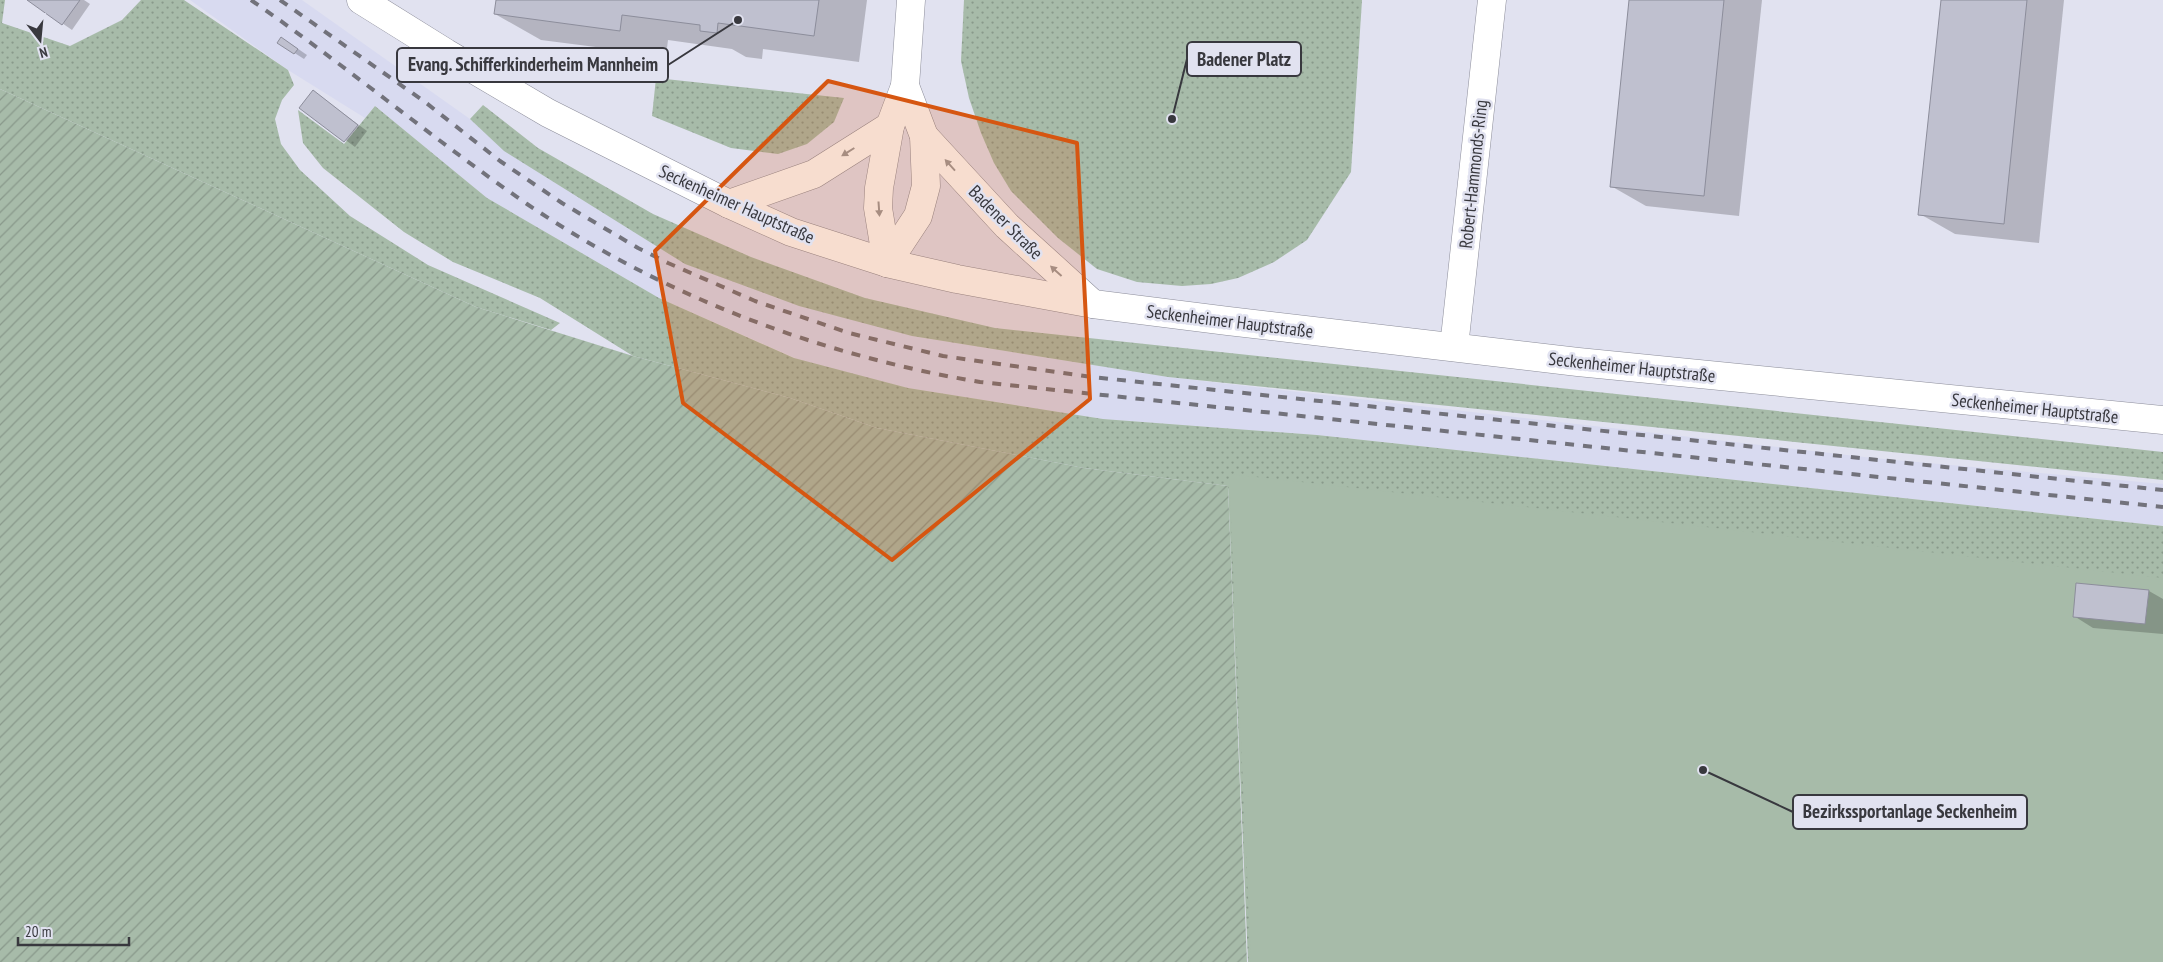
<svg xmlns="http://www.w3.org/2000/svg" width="2163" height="962" font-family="'PT Sans Narrow',sans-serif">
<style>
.built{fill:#d8daf0}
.grass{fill:url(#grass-dots)}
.garden{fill:url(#garden-furrows)}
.pitch{fill:#a7bba9}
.shadow{fill:#0003}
.building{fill:#bfc0cf;stroke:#8c8d9b}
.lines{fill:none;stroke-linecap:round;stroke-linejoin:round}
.street-casing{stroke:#8c8d9a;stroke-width:29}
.secondary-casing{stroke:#8c8d9a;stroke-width:29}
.street{stroke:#fff;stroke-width:28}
.secondary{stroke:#fff;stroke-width:28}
.rail{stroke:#72727b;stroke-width:4;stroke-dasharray:9 9;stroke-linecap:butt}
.oneway{fill:#9c9c9e}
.marked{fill:#d65611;fill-opacity:0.2;stroke:#d65611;stroke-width:4;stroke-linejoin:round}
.labels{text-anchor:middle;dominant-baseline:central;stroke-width:5;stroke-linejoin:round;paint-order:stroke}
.street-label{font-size:18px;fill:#38383e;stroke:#e1e2f0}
.leader{fill:none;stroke:#38383e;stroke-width:2}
.callout-dot{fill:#38383e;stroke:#e1e2f0;stroke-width:2}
.callout{fill:#e1e2f0;stroke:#38383e;stroke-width:2}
.callout-label{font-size:19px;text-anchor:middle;font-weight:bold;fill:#38383e}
</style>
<defs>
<pattern id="grass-dots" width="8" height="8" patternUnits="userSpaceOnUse" patternTransform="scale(1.25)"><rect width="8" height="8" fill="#a7bba9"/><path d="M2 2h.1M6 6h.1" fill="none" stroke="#89998b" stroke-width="1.8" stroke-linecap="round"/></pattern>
<pattern id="garden-furrows" width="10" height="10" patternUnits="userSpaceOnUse" patternTransform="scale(1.25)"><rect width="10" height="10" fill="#a7bba9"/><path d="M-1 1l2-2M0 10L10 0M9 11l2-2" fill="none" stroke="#89998b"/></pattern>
</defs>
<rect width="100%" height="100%" fill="#e1e2f0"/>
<path class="built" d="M190 0H302L470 119 508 153 685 264 912 336 1168 377 1873 458 2163 484V526L1317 435 1103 419 908 388 802 361 659 298 487 198 375 106 365 118 288 70Z"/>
<g class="grass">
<path d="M0 0H5L2 23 70 46 122 20 141 0H184L288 70 294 85 282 100 275 119 281 144 300 170 350 216 428 265 560 323 551 330 476 307 0 89Z"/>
<path d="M964 0H1362L1351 172 1307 240 1274 262 1238 278 1211 284 1182 286 1137 282 1097 269 1058 238 1011 191 994 163 981 133 969 98 961 61Z"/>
<path d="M656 78 844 98 834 122 807 144 778 154 731 148 652 116Z"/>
<path d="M483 105 538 148 653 214 751 257 865 298 995 328 2163 452V480L1168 377 912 336 799 306 685 264 504 151 470 119Z"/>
<path d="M375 106 487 198 659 298 794 358 908 388 1103 419 1317 435 2163 526V651L1323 962H1248L1228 486 1084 468 877 428 790 398 633 356 540 298 453 262 404 232 323 168 303 143 298 110 344 144Z"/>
</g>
<path class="garden" d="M0 89 476 307 633 356 790 398 877 428 1084 468 1228 486 1247 962H0Z"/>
<path class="pitch" d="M1229 474 2163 578V962H1251Z"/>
<g class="shadow">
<path d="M29 0H84L90 4 72 30Z"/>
<path d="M497 0H867L859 62 763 49 762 59 746 57 732 49 668 40 666 56 541 40 495 14Z"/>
<path d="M1630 0H1762L1739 216 1646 206 1611 186Z"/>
<path d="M1942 0H2064L2039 243 1955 234 1920 214Z"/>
<path d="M279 43 291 44 307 55 304 59Z"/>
<path d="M313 91 367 131 355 147 301 107Z"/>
<path d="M2077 584 2149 591 2163 599V634L2093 628 2074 616Z"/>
</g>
<g class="building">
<path d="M27 0H80L62 25Z"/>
<path d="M496 0H819L814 36 718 23 717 33 700 31V25L622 15 620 31 494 14Z"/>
<path d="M1629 0H1724L1704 196 1610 187Z"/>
<path d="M1941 0H2027L2004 224 1918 215Z"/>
<path d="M281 37 298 49 294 54 277 43Z"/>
<path d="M313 90 358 125 344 142 299 108Z"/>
<path d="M2076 583 2149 590 2145 624 2073 617Z"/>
</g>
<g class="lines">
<g class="street-casing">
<g id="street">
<path d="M924 136 1007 226 1093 304"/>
<path d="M729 204 814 174 890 126"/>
<path d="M887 263 878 208 879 188 890 126 905 86 911 0"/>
<path d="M887 263 918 216 926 186 924 136 905 86"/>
<path d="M1454 347 1492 0"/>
</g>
</g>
<g class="secondary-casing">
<path id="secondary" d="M361 0 446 53 548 113 729 204 791 232 887 263 957 279 1093 304 1228 321 1578 362 2163 420"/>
</g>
<use href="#street" class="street"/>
<use href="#secondary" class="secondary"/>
<g class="rail">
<path d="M251 0C345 65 433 139 527 204 663 296 819 355 980 382L2163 507"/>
<path d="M280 0 425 102 500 161 562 203 638 248 668 263 755 301 849 333 943 356 1092 377 2163 490"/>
</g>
</g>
<defs><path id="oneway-solid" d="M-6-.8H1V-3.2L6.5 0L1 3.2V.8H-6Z" transform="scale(1.25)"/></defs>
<g class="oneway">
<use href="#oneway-solid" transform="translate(848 152) rotate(148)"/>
<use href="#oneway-solid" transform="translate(950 165) rotate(-132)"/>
<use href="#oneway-solid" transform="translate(879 209) rotate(86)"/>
<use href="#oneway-solid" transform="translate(1056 271) rotate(-138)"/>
</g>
<path class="marked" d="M828 81 1077 143 1090 399 892 560 683 403 655 251Z"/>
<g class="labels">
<g class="street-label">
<text transform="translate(1473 174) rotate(-84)">Robert-Hammonds-Ring</text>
<text transform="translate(737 204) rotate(24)">Seckenheimer Hauptstraße</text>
<text transform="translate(1006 222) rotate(45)">Badener Straße</text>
<text transform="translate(1230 321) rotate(7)">Seckenheimer Hauptstraße</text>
<text transform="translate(1632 367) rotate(6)">Seckenheimer Hauptstraße</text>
<text transform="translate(2035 408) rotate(6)">Seckenheimer Hauptstraße</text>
</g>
</g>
<path class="leader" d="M1172 119L1187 59M738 20L668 65M1703 770L1793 812"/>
<g class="callout-dot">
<circle cx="1172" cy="119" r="5"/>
<circle cx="738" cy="20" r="5"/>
<circle cx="1703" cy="770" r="5"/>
</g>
<g class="callout">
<rect x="1187" y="42" width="114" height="34" rx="5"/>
<rect x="397" y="48" width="271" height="34" rx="5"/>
<rect x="1793" y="795" width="234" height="34" rx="5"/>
</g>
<g class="callout-label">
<text x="1244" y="66">Badener Platz</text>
<text x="533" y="71">Evang. Schifferkinderheim Mannheim</text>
<text x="1910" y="818">Bezirkssportanlage Seckenheim</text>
</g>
<g transform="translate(40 40) rotate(164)" stroke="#e1e2f0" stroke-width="4" paint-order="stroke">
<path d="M0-4L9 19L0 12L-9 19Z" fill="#38383e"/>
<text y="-8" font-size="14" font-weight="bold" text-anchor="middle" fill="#38383e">N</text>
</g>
<path d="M18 937v8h111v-8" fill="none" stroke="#38383e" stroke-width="2.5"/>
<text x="25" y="937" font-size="15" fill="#38383e" stroke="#e1e2f0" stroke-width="4" paint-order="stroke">20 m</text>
</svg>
